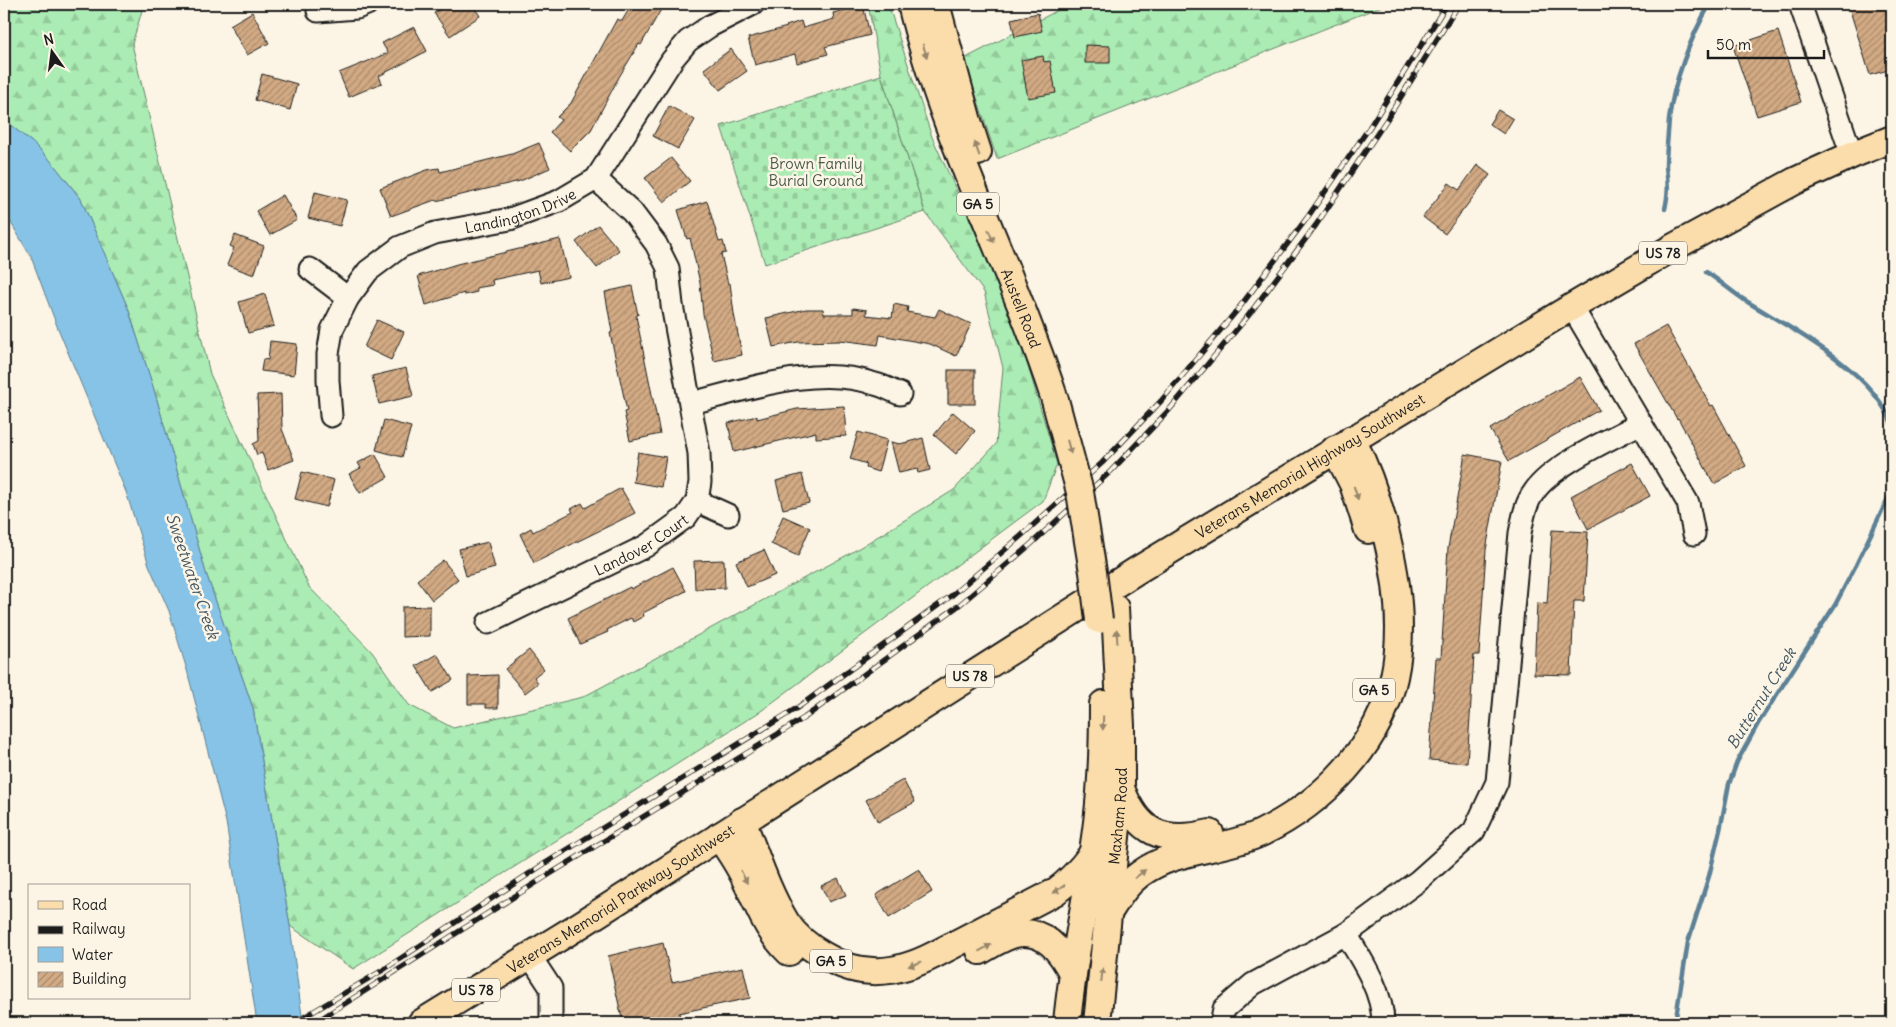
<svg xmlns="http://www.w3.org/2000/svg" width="1896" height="1027" font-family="Delius,sans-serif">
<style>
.forest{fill:url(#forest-firs);stroke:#648468}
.cemetery{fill:url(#cemetery-stones);stroke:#648468}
.water{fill:#86c3e6;stroke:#5c8095}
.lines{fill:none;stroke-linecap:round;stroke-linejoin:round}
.stream{stroke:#5c8095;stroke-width:4.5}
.building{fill:url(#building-hatch);stroke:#1c1c1c}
.minor-casing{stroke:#1c1c1c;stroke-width:25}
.major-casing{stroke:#1c1c1c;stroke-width:30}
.minor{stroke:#fcf5e5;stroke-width:21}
.major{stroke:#fbddab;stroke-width:26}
.rail-casing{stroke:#1c1c1c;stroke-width:5.5}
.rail{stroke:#fcf5e5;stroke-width:4;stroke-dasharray:11;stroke-linecap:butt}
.major-bridge-casing{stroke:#1c1c1c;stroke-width:30;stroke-linecap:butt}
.major-bridge{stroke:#fbddab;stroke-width:26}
.oneway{fill:#97866b}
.labels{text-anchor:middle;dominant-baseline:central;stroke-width:5;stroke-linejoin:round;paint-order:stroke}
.shield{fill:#fcf5e5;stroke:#5f5d58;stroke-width:1}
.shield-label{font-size:14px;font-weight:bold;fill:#1c1c1c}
.park-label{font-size:15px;fill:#475a4a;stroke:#fcf5e5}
.street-label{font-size:15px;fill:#1c1c1c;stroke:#fcf5e5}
.water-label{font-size:16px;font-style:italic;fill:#415663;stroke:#fcf5e5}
</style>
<defs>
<pattern id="forest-firs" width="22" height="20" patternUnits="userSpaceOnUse" patternTransform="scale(1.25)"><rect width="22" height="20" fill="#abecb4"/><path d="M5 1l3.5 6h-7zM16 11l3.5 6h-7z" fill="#93ca9a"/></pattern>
<pattern id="cemetery-stones" width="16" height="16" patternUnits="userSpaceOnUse" patternTransform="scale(1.25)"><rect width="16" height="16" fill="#abecb4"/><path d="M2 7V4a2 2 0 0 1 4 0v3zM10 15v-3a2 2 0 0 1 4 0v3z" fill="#93ca9a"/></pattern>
<pattern id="building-hatch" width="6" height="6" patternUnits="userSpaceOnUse" patternTransform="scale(1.25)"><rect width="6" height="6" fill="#d2aa84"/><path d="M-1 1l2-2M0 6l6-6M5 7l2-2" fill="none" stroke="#aa8a6b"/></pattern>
</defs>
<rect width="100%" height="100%" fill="#fcf5e5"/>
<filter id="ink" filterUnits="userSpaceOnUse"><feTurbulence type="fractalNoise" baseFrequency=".02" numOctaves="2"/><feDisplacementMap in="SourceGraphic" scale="10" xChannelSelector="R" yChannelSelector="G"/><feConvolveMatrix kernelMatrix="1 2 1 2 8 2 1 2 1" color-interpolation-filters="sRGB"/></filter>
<g filter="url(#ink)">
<g class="forest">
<path d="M4 4H144L132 44 210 374 309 587 372 652 409 705 453 728 583 697 849 554 954 490 996 444 1003 368 984 292 925 212 881 75 868 4H881L889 7 932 137 1012 312 1057 464 1043 501 761 711 353 969 290 926 253 708 206 573 155 393 128 308 81 199 50 160 33 143 4 120Z"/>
<path d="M1070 4H1387L997 159 964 59Z"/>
</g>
<path class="cemetery" d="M881 75 925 212 765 264 721 126Z"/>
<path class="water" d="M4 120 33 143 50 160 81 199 128 308 155 393 206 573 253 708 290 926 303 1023H257L226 822 187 670 169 611 149 565 126 492 57 326 31 257 4 211Z"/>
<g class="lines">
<g class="stream">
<path d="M1665 209C1669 190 1668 185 1666 167 1666 152 1668 135 1669 120 1673 83 1691 36 1710 4"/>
<path d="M1706 272C1720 281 1732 292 1746 301 1793 330 1871 369 1892 424"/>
<path d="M1675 1023 1688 942 1709 876 1720 830 1729 784 1737 762 1759 722 1835 605 1856 565 1892 490"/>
</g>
</g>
<g class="building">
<path d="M448 4H472L480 16 450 36 434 13Z"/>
<path d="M632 4H664L641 45 639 44 619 77 591 130 570 151 550 132 561 120 557 117 571 103 617 19 622 21Z"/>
<path d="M1848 4H1892V69L1870 75Z"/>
<path d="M863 5 870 35 825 47 828 54 797 63 795 54 755 65 748 38 787 27 786 26 801 21 803 28 834 19 833 13Z"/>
<path d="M252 12 269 43 247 55 230 25Z"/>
<path d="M1038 13 1042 31 1015 37 1011 19Z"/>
<path d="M414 27 427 51 379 76 382 83 349 97 339 73 388 53 382 43Z"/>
<path d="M1778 31 1801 102 1757 116 1733 46Z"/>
<path d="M1085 45 1110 46V63H1085Z"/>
<path d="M731 49 747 71 720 90 704 69Z"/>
<path d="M1043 56 1044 62 1050 61 1056 93 1028 98 1021 60Z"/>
<path d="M262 74 297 84 290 110 255 100Z"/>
<path d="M669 106 695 120 678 149 653 136Z"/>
<path d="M1498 110 1513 119 1504 134 1489 124Z"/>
<path d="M539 143 550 168 520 181 436 201 435 200 391 216 380 188 427 170 439 168 440 172 512 154Z"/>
<path d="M671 158 690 181 664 202 645 178Z"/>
<path d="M1477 165 1490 175 1445 234 1423 217 1449 183 1459 190Z"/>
<path d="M315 192 347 200 340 226 308 218Z"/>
<path d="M283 195 297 220 270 235 256 211Z"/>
<path d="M707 201 719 242 723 241 726 253 721 254 728 284 730 283 734 314 742 355 714 361 703 314 700 283 690 238 687 239 678 210Z"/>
<path d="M598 225 619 250 597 268 576 242Z"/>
<path d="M235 235 264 246 254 275 227 265 234 248 230 246Z"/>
<path d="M560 239 569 277 541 283 538 270 492 280 493 285 476 288 477 292 464 295V293L426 305 418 276 457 264Z"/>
<path d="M632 286 638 315 636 316 660 434 630 441 624 412 627 411 610 333 612 332 605 292Z"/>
<path d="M265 294 274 326 248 333 239 302Z"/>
<path d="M894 304 908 307 907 312 935 317 939 309 971 324 956 356 930 344 880 335 878 345 840 340V341L798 342 773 347 766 318 806 309H823L824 314H853V308L867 310 866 315 892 318Z"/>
<path d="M377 320 404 332 391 360 364 347Z"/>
<path d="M1666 326 1711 406 1713 405 1746 466 1714 484 1678 418 1677 419 1634 344Z"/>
<path d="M270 341 297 344 294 375 261 371 263 359 268 360Z"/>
<path d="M406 368 413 396 379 404 372 376Z"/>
<rect x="948" y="370" width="27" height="34"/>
<path d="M1580 377 1599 410 1509 461 1490 429Z"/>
<path d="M281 394 282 429 294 460 268 470 262 453 257 455 253 444 259 441 257 395Z"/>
<path d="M844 406 846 436 816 438V432L734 452 728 423 757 416V419L797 409Z"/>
<path d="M953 412 975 431 956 454 934 435Z"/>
<path d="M384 420 411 427 402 457 376 450Z"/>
<path d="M858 432 887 440 878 472 866 468 867 464 850 459Z"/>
<path d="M923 438 930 470 918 473 917 469 899 473 891 442 900 444Z"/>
<path d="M638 452 666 457 661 487 633 482Z"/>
<path d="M375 454 388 477 360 493 349 474 361 468 358 463Z"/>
<path d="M1465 454 1502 461 1486 550 1479 655H1474L1467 763 1429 760 1436 658H1441L1448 548Z"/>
<path d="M1632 463 1650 496 1588 529 1571 496Z"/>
<path d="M302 472 334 480 327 507 295 499Z"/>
<path d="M802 474 809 503 783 509 776 481Z"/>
<path d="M621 488 635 513 534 563 520 534 531 528 533 532 573 512 571 509 582 503 585 508Z"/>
<path d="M783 516 810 528 798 556 771 544Z"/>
<path d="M1552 530 1588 532 1584 601H1574L1571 675 1534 674 1537 603 1547 604Z"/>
<path d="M488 542 495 568 466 576 459 549Z"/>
<path d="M764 550 775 575 747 587 736 562Z"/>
<path d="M443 560 458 579 432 600 417 580Z"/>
<path d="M724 560 725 588 695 589 694 561Z"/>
<path d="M673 567 686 591 643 613 644 616 633 622 631 618 607 630 608 632 580 644 568 618 630 587 631 589Z"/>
<path d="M430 606V636L402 637V607Z"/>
<path d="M529 650 544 669 534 677 538 683 525 693 505 669Z"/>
<path d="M437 654 453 680 432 692 416 666Z"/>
<path d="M498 675V708H486V704H468V676Z"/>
<path d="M903 780 915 802 878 822 866 800Z"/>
<path d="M919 869 932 892 889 918 876 895Z"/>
<path d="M838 878 846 895 829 902 821 886Z"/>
<path d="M663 943 672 982 743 967 750 998 679 1013 681 1023H623L608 956Z"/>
</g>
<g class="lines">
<g class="minor-casing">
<g id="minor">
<path d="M1800 4 1847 141 1854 154"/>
<path d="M318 11 357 8 367 4"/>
<path d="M310 269 348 298"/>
<path d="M1572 307 1688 503 1694 534"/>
<path d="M691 403C749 389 816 364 875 384 884 386 892 391 900 394"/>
<path id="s1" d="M331 416 328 380V354L332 330 348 298 368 271 400 247 435 233 510 219 559 201 596 179 672 60 688 41 710 26 753 4"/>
<path d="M697 501 728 515"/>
<path id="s2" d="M488 623 646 546 686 517 697 501 700 482 699 453 672 305 668 268 656 244 632 212 596 179"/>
<path d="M1346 934 1418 881 1474 831 1497 782 1520 533C1523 519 1525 504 1534 492 1552 465 1611 439 1641 423"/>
<path d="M530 956 551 988V1023"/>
<path d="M1221 1023 1224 1009 1253 984 1346 934C1362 960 1383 992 1383 1023"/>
</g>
</g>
<g class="major-casing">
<g id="major">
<path id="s3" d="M911 4C944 141 1012 267 1055 400"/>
<path d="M936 4 967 118 978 152"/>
<path d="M1335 449 1353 484 1368 530"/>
<path d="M1121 788C1138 834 1163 844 1210 833"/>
<path d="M742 821C756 855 767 891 786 922 795 936 809 947 823 955 860 978 895 975 934 955L1055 892C1070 881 1081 869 1092 854"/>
<path d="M719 836C729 851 740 866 747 883 761 911 766 929 789 952"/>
<path d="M1109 912C1118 898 1126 884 1140 874 1175 848 1222 851 1261 833 1323 803 1379 746 1394 677 1404 631 1398 583 1387 538 1379 503 1368 471 1352 439"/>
<path d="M980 951C991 945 1003 937 1015 934 1045 928 1062 952 1073 975"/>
<path id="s4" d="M421 1023 580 925 1136 571 1560 314 1672 248 1795 181 1854 154 1892 139"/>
<path d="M1067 1023C1073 956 1089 889 1097 822 1102 783 1103 743 1103 704"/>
<path id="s5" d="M1097 1023 1121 788V726L1115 608"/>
</g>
</g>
<use href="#minor" class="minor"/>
<use href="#major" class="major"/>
<g class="rail-casing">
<g id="rail">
<path d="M294 1023 383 970 544 864 797 708 951 596 1021 536 1102 463 1161 401 1239 308 1307 218 1369 128 1447 4"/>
<path d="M314 1023 550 874 804 718 958 606 1030 545 1111 471 1170 409 1248 316 1316 225 1387 119 1459 4"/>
</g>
</g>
<use href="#rail" class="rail"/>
<g class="major-bridge-casing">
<path id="major-bridge" d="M1055 400 1080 492 1093 572 1099 620"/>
</g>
<use href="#major-bridge" class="major-bridge"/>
</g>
<defs><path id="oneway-solid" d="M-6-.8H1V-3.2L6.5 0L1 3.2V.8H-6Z" transform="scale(1.25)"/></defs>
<g class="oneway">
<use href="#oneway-solid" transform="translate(925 51) rotate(72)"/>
<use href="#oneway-solid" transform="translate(977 149) rotate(-109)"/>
<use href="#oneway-solid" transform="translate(991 236) rotate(67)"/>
<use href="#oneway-solid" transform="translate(1069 447) rotate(75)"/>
<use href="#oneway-solid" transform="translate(1356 493) rotate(72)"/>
<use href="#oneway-solid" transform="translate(1117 636) rotate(-93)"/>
<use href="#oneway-solid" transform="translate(1103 723) rotate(91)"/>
<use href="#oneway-solid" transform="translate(1140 874) rotate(-38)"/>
<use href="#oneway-solid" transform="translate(744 877) rotate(63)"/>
<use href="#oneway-solid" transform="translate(1059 889) rotate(145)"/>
<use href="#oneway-solid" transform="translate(985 948) rotate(-29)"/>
<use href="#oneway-solid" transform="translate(915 964) rotate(161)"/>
<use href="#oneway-solid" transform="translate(1102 975) rotate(-84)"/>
</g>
</g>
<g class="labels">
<g class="shield">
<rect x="957" y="192.5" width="42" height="23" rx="4"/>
<rect x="1639" y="241.5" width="48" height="23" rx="4"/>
<rect x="946" y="664.5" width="48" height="23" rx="4"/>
<rect x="1353" y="678.5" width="42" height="23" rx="4"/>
<rect x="810" y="949.5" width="42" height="23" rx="4"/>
<rect x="452" y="978.5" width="48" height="23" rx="4"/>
</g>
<g class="shield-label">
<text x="978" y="204">GA 5</text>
<text x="1663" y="253">US 78</text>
<text x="970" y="676">US 78</text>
<text x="1374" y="690">GA 5</text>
<text x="831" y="961">GA 5</text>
<text x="476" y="990">US 78</text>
</g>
<g class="park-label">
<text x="816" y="163">Brown Family<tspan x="816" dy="17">Burial Ground</tspan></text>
</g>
<g class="street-label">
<text stroke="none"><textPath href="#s1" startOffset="322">Landington Drive</textPath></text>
<text stroke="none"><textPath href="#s3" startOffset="324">Austell Road</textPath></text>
<text stroke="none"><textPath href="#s4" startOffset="1049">Veterans Memorial Highway Southwest</textPath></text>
<text stroke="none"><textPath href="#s2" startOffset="172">Landover Court</textPath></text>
<text stroke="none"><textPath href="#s5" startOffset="208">Maxham Road</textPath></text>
<text stroke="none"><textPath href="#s4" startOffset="235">Veterans Memorial Parkway Southwest</textPath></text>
</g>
<g class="water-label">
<text transform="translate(193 576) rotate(71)">Sweetwater Creek</text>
<text transform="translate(1761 698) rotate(-58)">Butternut Creek</text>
</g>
</g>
<rect width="1896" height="1027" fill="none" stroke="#fcf5e5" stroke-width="20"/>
<rect x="10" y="10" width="1876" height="1007" fill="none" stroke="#1c1c1c" stroke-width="2" filter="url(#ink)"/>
<rect x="28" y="884" width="162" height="115" fill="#fcf5e5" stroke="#a29e95"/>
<rect x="38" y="901" width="25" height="8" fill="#fbddab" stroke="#a29e95"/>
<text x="72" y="910" font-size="15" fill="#1c1c1c">Road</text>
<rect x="38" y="926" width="25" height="8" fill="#1c1c1c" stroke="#a29e95"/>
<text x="72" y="934" font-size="15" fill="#1c1c1c">Railway</text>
<rect x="38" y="947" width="25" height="15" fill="#86c3e6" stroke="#a29e95"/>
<text x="72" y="960" font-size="15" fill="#1c1c1c">Water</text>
<rect x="38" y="972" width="25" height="15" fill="url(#building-hatch)" stroke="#a29e95"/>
<text x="72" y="984" font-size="15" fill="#1c1c1c">Building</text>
<g transform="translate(52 52) rotate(346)" stroke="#fcf5e5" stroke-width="4" paint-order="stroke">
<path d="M0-4L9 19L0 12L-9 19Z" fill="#1c1c1c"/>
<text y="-8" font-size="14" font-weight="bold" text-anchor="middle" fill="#1c1c1c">N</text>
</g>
<path d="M1708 50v8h116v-8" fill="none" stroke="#1c1c1c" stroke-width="2.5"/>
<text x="1716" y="50" font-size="15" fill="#1c1c1c" stroke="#fcf5e5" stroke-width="4" paint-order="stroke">50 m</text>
</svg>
